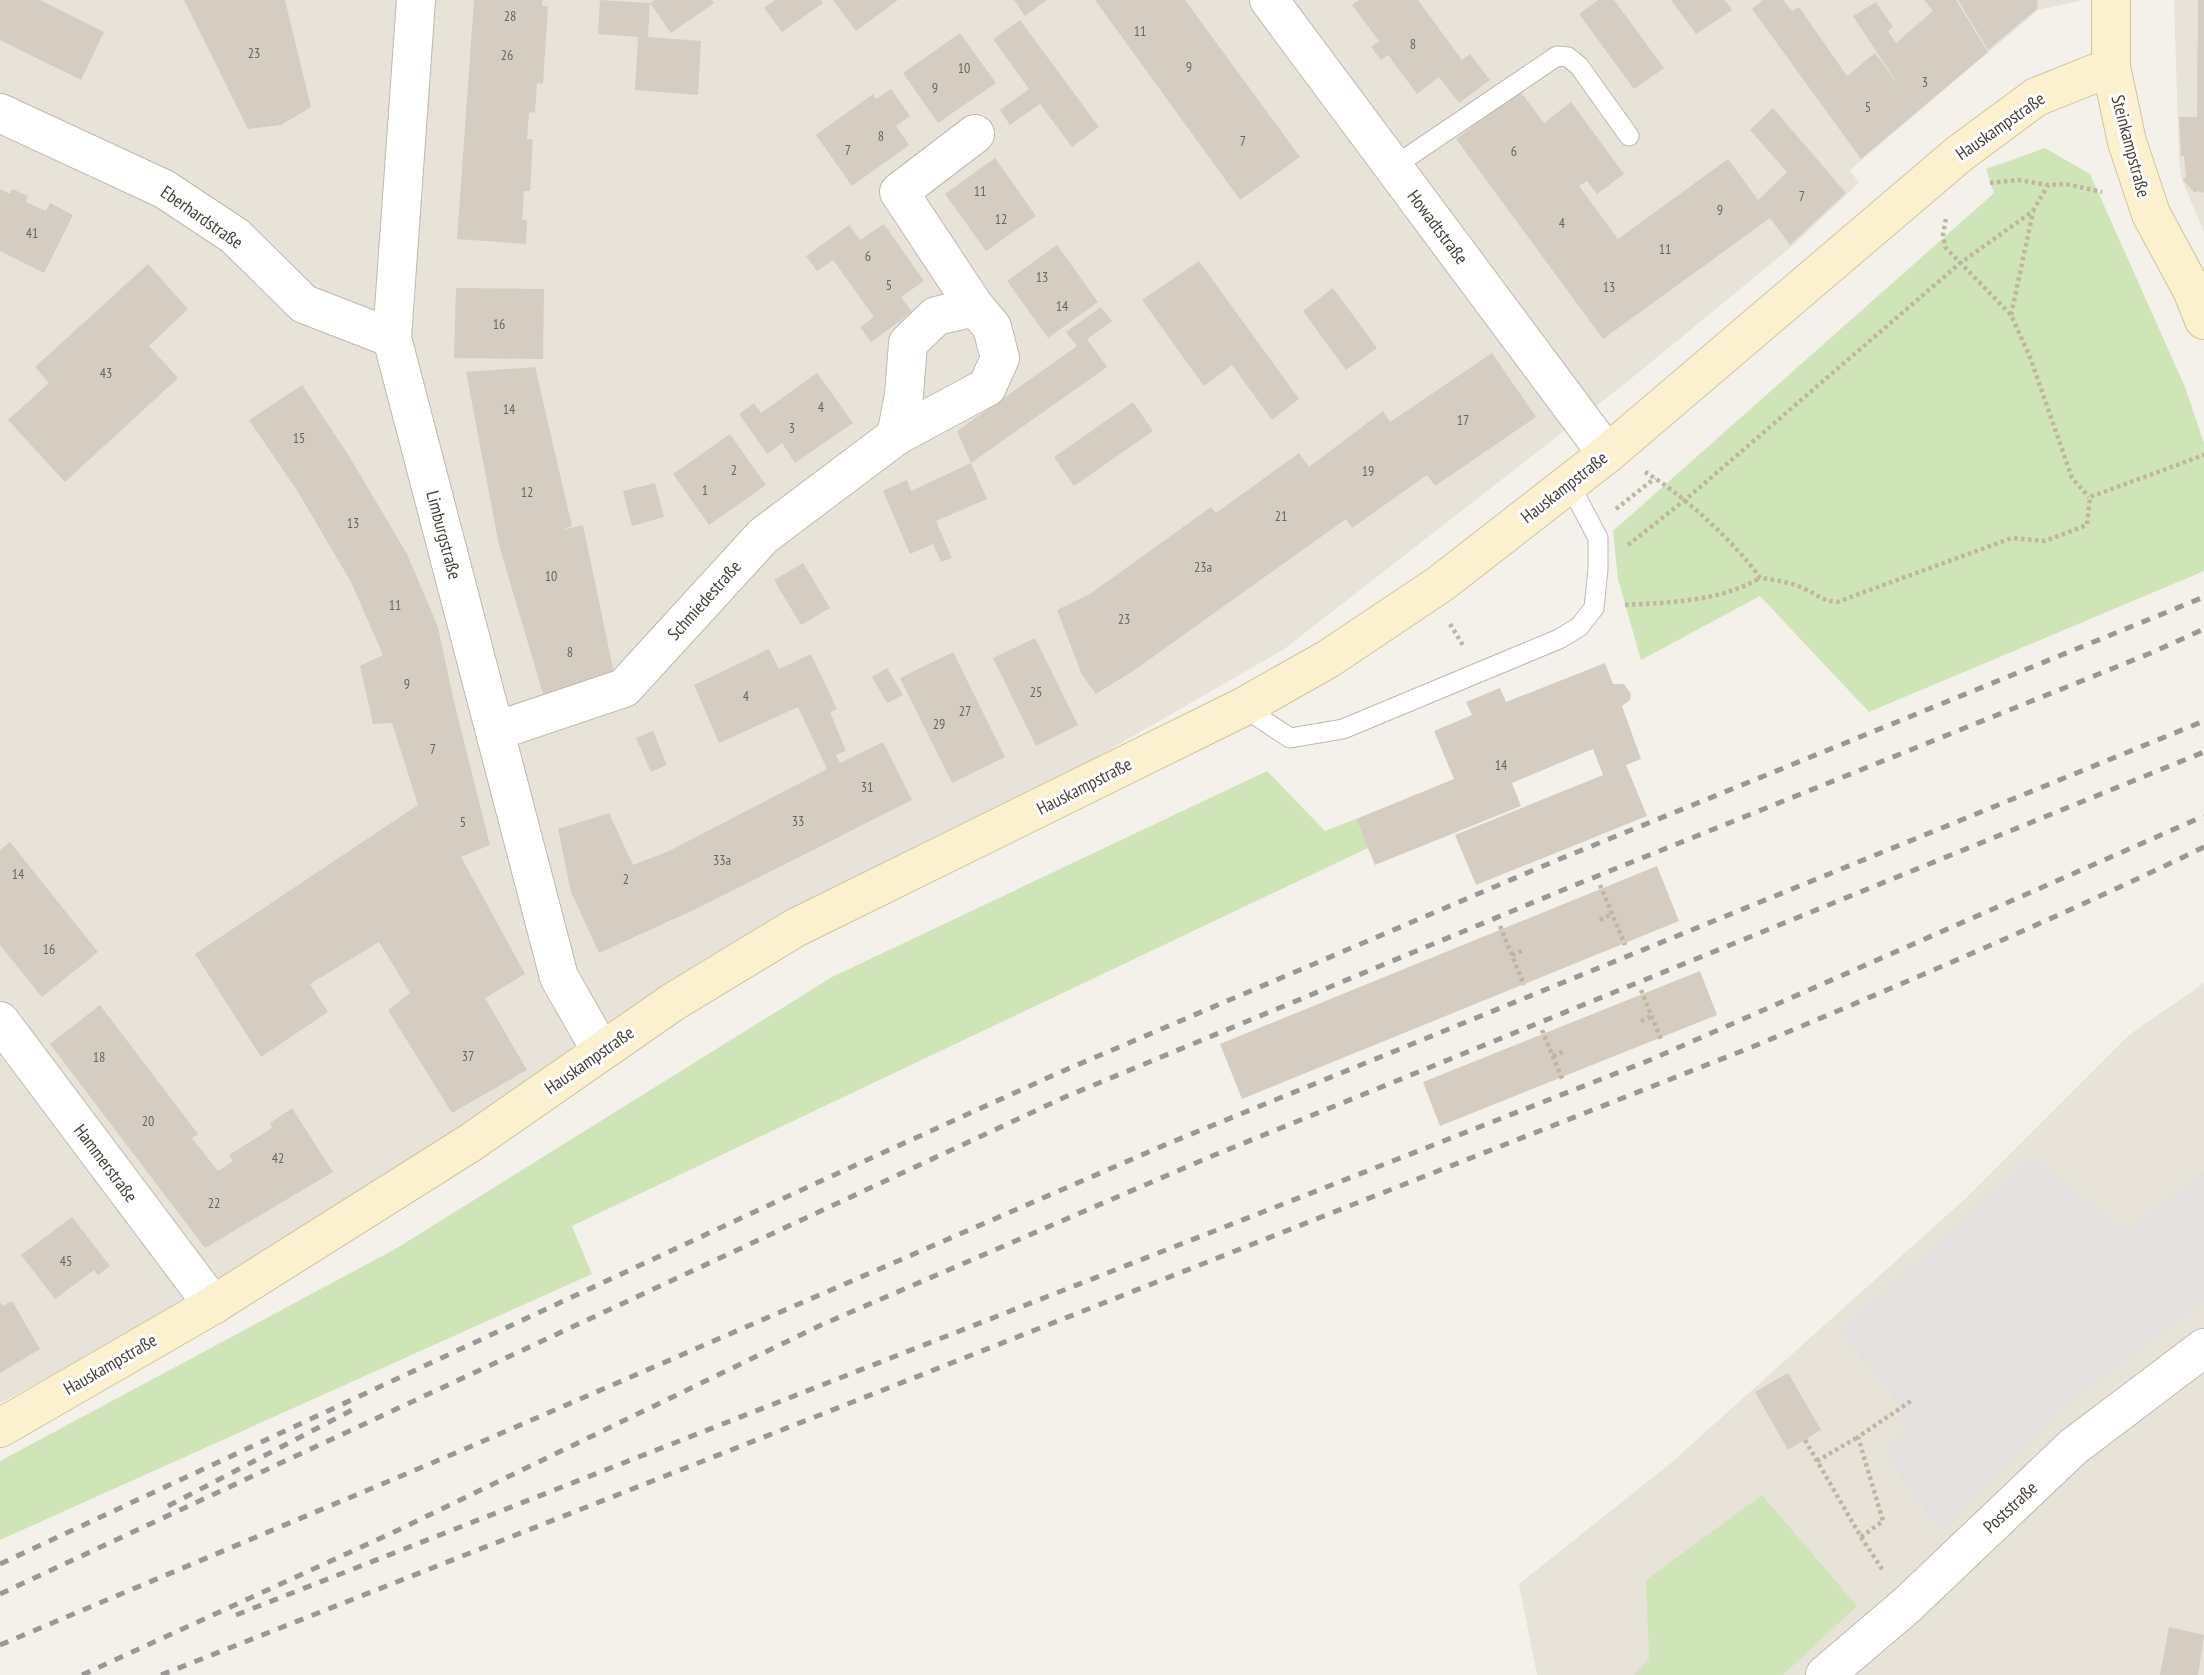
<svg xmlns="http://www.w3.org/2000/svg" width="2204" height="1675" font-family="'PT Sans Narrow',sans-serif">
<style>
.residential{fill:#e8e3d9}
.green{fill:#cfe5b7}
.parking{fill:#e3e1df}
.building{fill:#d5cdc1}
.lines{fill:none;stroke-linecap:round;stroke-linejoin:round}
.lane-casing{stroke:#bfb9ae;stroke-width:21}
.street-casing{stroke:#bfb9ae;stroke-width:40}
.secondary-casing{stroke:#d0c49d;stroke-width:40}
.path{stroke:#c0b5a0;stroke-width:4.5;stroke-dasharray:3.5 3.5;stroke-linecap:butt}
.lane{stroke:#fff;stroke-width:19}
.street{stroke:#fff;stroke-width:38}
.secondary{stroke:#fbf1ce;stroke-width:38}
.rail{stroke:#989898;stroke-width:5;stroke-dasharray:9 9;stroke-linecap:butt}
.labels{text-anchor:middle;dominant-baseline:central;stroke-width:6;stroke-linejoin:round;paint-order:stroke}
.number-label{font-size:14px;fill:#6b655b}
.street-label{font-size:18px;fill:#484239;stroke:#fff}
</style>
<rect width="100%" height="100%" fill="#f4f1eb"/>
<g class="residential">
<path d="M0 0H2084L2038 10 1850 170 1859 183 1790 248 1627 382 1283 650 534 1080 207 1291 0 1403Z"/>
<path d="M2174 0H2204V232L2182 180 2179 159Z"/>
<path d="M2204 983V1675H1537L1519 1584 1672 1462 1966 1198 2129 1035Z"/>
</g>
<g class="green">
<path d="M2045 148 2090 174 2185 387 2204 443V571L1869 712 1760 596 1641 660 1618 579 1613 531 1994 193 1986 169Z"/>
<path d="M1267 771 1325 831 1356 819 1368 848 572 1226 592 1274 0 1540V1461L397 1248 832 977Z"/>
<path d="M1762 1495 1857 1606 1783 1675H1634L1649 1659 1646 1580Z"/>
</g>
<path class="parking" d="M2032 1158 2127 1231 2204 1171V1302L2062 1408 1940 1531 1884 1453 1906 1431 1891 1393 1839 1331Z"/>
<g class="building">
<path d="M0 0H40L104 32 81 80 0 40Z"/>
<path d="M184 0H285L311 107 281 125 248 129Z"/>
<path d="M474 0H543L542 6H548L543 84 537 83 535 113 529 112 527 139H533L530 191H524L522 220H527L526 244 457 239Z"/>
<path d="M600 0 650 3 648 37 701 41 698 95 635 90 638 37 598 34Z"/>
<path d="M655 0H712L714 3 671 33 650 3Z"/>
<path d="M775 0H821L823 3 782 32 764 8Z"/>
<path d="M833 0H898L856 31Z"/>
<path d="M1014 0H1047L1025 16Z"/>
<path d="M1095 0H1185L1300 157 1240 200Z"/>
<path d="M1359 0H1418L1462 60 1470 54 1490 80 1459 103 1439 77 1417 94 1388 55 1381 60 1371 47 1379 41 1352 5Z"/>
<path d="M1598 0H1614L1664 68 1634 89 1579 14Z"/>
<path d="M1671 0H1725L1732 10 1696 34Z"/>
<path d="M1763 0H1783L1792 11 1799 7 1847 76 1875 53 1899 86 1853 16 1876 2 1893 27 1888 31 1896 43 1933 11 1924 0H1956L1988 52 1861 159 1752 9Z"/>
<path d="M1958 0H2038L2037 9 1988 50Z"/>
<path d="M2198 0H2204V193L2197 191 2195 193 2183 180 2186 176 2184 156H2181L2179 117H2197Z"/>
<path d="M1020 20 1099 127 1072 147 1040 104 1010 125 1000 110 1029 89 993 39Z"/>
<path d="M960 33 996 83 938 123 903 73Z"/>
<path d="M891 89 910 116 896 126 909 145 852 186 816 135 873 94 876 99Z"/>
<path d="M1520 91 1544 123 1571 102 1624 174 1597 194 1587 181 1579 186 1618 239 1728 159 1758 200 1787 172 1750 130 1773 108 1846 193 1790 245 1770 218 1603 339 1456 139Z"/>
<path d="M995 158 1036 216 986 251 945 194Z"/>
<path d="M0 189 10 194 12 189 28 196 26 202 46 211 50 203 73 215 44 273 0 251Z"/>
<path d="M884 224 924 281 901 297 912 312 871 342 860 327 874 317 833 260 817 271 806 256 849 225 860 240Z"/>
<path d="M1057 245 1098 302 1048 338 1007 281Z"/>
<path d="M1199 261 1299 399 1272 420 1232 365 1204 386 1142 300Z"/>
<path d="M148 264 188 309 149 346 178 378 65 482 8 420 49 383 35 367Z"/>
<path d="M456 288 544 289 543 359 454 358Z"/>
<path d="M1333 288 1377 348 1346 370 1303 311Z"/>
<path d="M1101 307 1112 321 1087 339 1107 367 971 463 987 499 936 521 952 558 941 562 933 544 910 554 883 491 907 480 911 491 971 463 957 431 1077 346 1066 332Z"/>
<path d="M1492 353 1536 417 1435 486 1427 475 1352 528 1346 519 1136 669 1096 694 1082 675 1057 610 1090 594 1211 507 1216 513 1299 453 1309 467 1383 411 1390 422Z"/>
<path d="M535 367 572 526 562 530 583 525 614 673 543 694 499 545 466 372Z"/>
<path d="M817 373 853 423 795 463 782 443 767 454 739 414 754 403 761 413Z"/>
<path d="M302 385 349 456 407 554 438 627 454 702 490 845 461 857 525 974 485 998 527 1070 452 1113 388 1010 410 993 379 942 310 984 328 1012 261 1057 195 954 418 805 392 723 373 724 360 666 383 655 351 582 298 492 249 420Z"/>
<path d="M1133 402 1153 431 1074 486 1054 457Z"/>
<path d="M730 434 766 485 709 525 673 474Z"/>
<path d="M655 483 664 517 632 526 623 491Z"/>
<path d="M803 563 830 608 801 625 774 580Z"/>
<path d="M1035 638 1078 725 1036 746 993 658Z"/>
<path d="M769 649 779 669 811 654 837 709 830 712 846 751 836 755 840 763 883 742 912 800 698 908 599 953 571 892 558 829 609 813 633 865 669 851 827 769 798 707 719 743 694 685Z"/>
<path d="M953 652 1005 757 952 783 900 678Z"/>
<path d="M1605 663 1613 684H1624L1631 694 1630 700 1622 706 1641 759 1626 765 1647 816 1476 885 1455 835 1603 775 1593 749 1512 783 1521 806 1375 865 1356 819 1454 779 1434 731 1472 715 1466 702 1500 688 1506 702Z"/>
<path d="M887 668 903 695 887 703 872 677Z"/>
<path d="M653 731 667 765 651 772 636 738Z"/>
<path d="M10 842 98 952 42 997 0 945V850Z"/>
<path d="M1657 866 1679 921 1242 1099 1220 1044Z"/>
<path d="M1700 971 1717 1015 1440 1126 1423 1082Z"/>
<path d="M100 1005 198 1134 192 1138 218 1171 233 1161 229 1155 272 1128 270 1123 292 1108 333 1172 205 1248 50 1044Z"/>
<path d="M72 1217 110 1266 98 1275 94 1270 55 1299 21 1255Z"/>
<path d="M12 1301 40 1349 0 1373V1302L3 1306Z"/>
<path d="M1788 1373 1821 1430 1788 1450 1755 1392Z"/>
<path d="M2169 1627 2204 1635 2198 1675H2160Z"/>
</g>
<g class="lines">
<g class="lane-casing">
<g id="lane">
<path d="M1393 167 1557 56 1568 57 1579 66 1629 136"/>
<path d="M1243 707 1290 738 1343 729 1559 639 1579 627 1594 608 1598 569V538L1569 483"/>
</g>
</g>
<g class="street-casing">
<g id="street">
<path d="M416 0 392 338 559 977 601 1051"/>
<path d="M1269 0 1607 454"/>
<path d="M0 113 164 189 235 236 304 304 392 338"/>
<path d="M896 436 904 395 908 343 936 316 975 307"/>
<path d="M496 731 624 688 763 536 896 436 987 387 1000 358 992 327 975 307 899 192 975 134"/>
<path d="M0 1021 213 1305"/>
<path d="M1825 1675 1907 1605 2073 1447 2204 1348"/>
</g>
</g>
<g class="secondary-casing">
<g id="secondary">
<path d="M2111 0V67L2127 142 2151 214 2192 290 2204 320"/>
<path d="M0 1428 213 1305 470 1143 673 1002 795 928 1243 707 1328 659 1440 584 1607 454 1959 154 2036 97 2111 67"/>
</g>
</g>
<g class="path">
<path d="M1990 183 2018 180 2048 185 2066 184 2102 192"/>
<path d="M1946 219 1943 234 1945 247 2011 315 2030 357 2072 478 2089 497"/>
<path d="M2011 315 2033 212"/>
<path d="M1645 472C1682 494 1736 543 1760 578 1775 580 1791 582 1805 589 1818 595 1823 601 1837 602L2012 538 2045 541 2087 525 2090 497 2204 455"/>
<path d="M1616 509 1655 478"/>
<path d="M1628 545 1685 500 1959 264 2033 211 2048 185"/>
<path d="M1625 605C1672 602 1718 602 1760 578"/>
<path d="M1450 624 1464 647"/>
<path d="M1600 885 1625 945"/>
<path d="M1600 920 1612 914"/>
<path d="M1500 926 1524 985"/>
<path d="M1512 955 1524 950"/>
<path d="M1641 990 1662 1042"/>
<path d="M1641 1021 1652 1016"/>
<path d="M1542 1030 1563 1081"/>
<path d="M1553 1056 1564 1051"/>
<path d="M1805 1440 1861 1537 1884 1572"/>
<path d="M1817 1461 1858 1437"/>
<path d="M1861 1537 1883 1521 1858 1437 1911 1401"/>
</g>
<use href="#lane" class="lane"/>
<use href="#street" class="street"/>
<use href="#secondary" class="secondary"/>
<g class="rail">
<path d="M168 1506 354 1409"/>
<path d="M0 1564 812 1185 1056 1074 1555 861 2204 597"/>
<path d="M0 1594 1065 1097 1575 885 2151 653 2204 629"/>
<path d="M236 1615 1650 1060 2204 816"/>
<path d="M0 1645 465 1449 1167 1144 2204 721"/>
<path d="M82 1675 392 1533 821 1325 1212 1156 2204 752"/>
<path d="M161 1675 1752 1047C1904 983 2056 919 2204 847"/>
</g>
</g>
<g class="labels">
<g class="number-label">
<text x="510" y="16">28</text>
<text x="1140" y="31">11</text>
<text x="1413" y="44">8</text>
<text x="254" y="53">23</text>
<text x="507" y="55">26</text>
<text x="1189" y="67">9</text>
<text x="964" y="68">10</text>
<text x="1925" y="82">3</text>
<text x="935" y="88">9</text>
<text x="1868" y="107">5</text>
<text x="881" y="136">8</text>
<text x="1243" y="141">7</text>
<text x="848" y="150">7</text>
<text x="1514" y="151">6</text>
<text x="980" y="191">11</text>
<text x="1802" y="196">7</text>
<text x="1720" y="210">9</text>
<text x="1001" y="219">12</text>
<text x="1562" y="223">4</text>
<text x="32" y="233">41</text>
<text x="1665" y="249">11</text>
<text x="868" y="256">6</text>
<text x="1042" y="277">13</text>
<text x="889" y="285">5</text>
<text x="1609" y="287">13</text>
<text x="1062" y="306">14</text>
<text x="499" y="324">16</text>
<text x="106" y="373">43</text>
<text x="821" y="407">4</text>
<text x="509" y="409">14</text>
<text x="1463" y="420">17</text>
<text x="792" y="428">3</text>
<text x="299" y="438">15</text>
<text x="734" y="470">2</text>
<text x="1368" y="471">19</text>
<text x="705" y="490">1</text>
<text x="527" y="492">12</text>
<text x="1281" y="516">21</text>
<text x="353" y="523">13</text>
<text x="1203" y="567">23a</text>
<text x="551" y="576">10</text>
<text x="395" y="605">11</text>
<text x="1124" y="619">23</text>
<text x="570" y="652">8</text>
<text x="407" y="684">9</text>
<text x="1036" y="692">25</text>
<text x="746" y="696">4</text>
<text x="965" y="711">27</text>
<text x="939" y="724">29</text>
<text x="433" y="749">7</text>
<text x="1501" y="765">14</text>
<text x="867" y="787">31</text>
<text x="798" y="821">33</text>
<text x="463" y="822">5</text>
<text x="722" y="860">33a</text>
<text x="18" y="874">14</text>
<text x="626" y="879">2</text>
<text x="49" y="949">16</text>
<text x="468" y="1056">37</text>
<text x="99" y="1057">18</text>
<text x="148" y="1121">20</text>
<text x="278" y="1158">42</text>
<text x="214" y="1203">22</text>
<text x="66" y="1261">45</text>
</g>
<g class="street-label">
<text transform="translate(2000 126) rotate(-35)">Hauskampstraße</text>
<text transform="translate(2131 146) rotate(75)">Steinkampstraße</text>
<text transform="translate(202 217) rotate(35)">Eberhardstraße</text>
<text transform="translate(1438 227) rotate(53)">Howadtstraße</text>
<text transform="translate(1564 487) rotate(-38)">Hauskampstraße</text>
<text transform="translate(444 535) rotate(75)">Limburgstraße</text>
<text transform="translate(704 600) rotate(-48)">Schmiedestraße</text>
<text transform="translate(1084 786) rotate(-27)">Hauskampstraße</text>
<text transform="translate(589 1060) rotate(-35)">Hauskampstraße</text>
<text transform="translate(106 1163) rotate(53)">Hammerstraße</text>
<text transform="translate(110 1364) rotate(-30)">Hauskampstraße</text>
<text transform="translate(2010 1507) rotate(-43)">Poststraße</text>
</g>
</g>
</svg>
